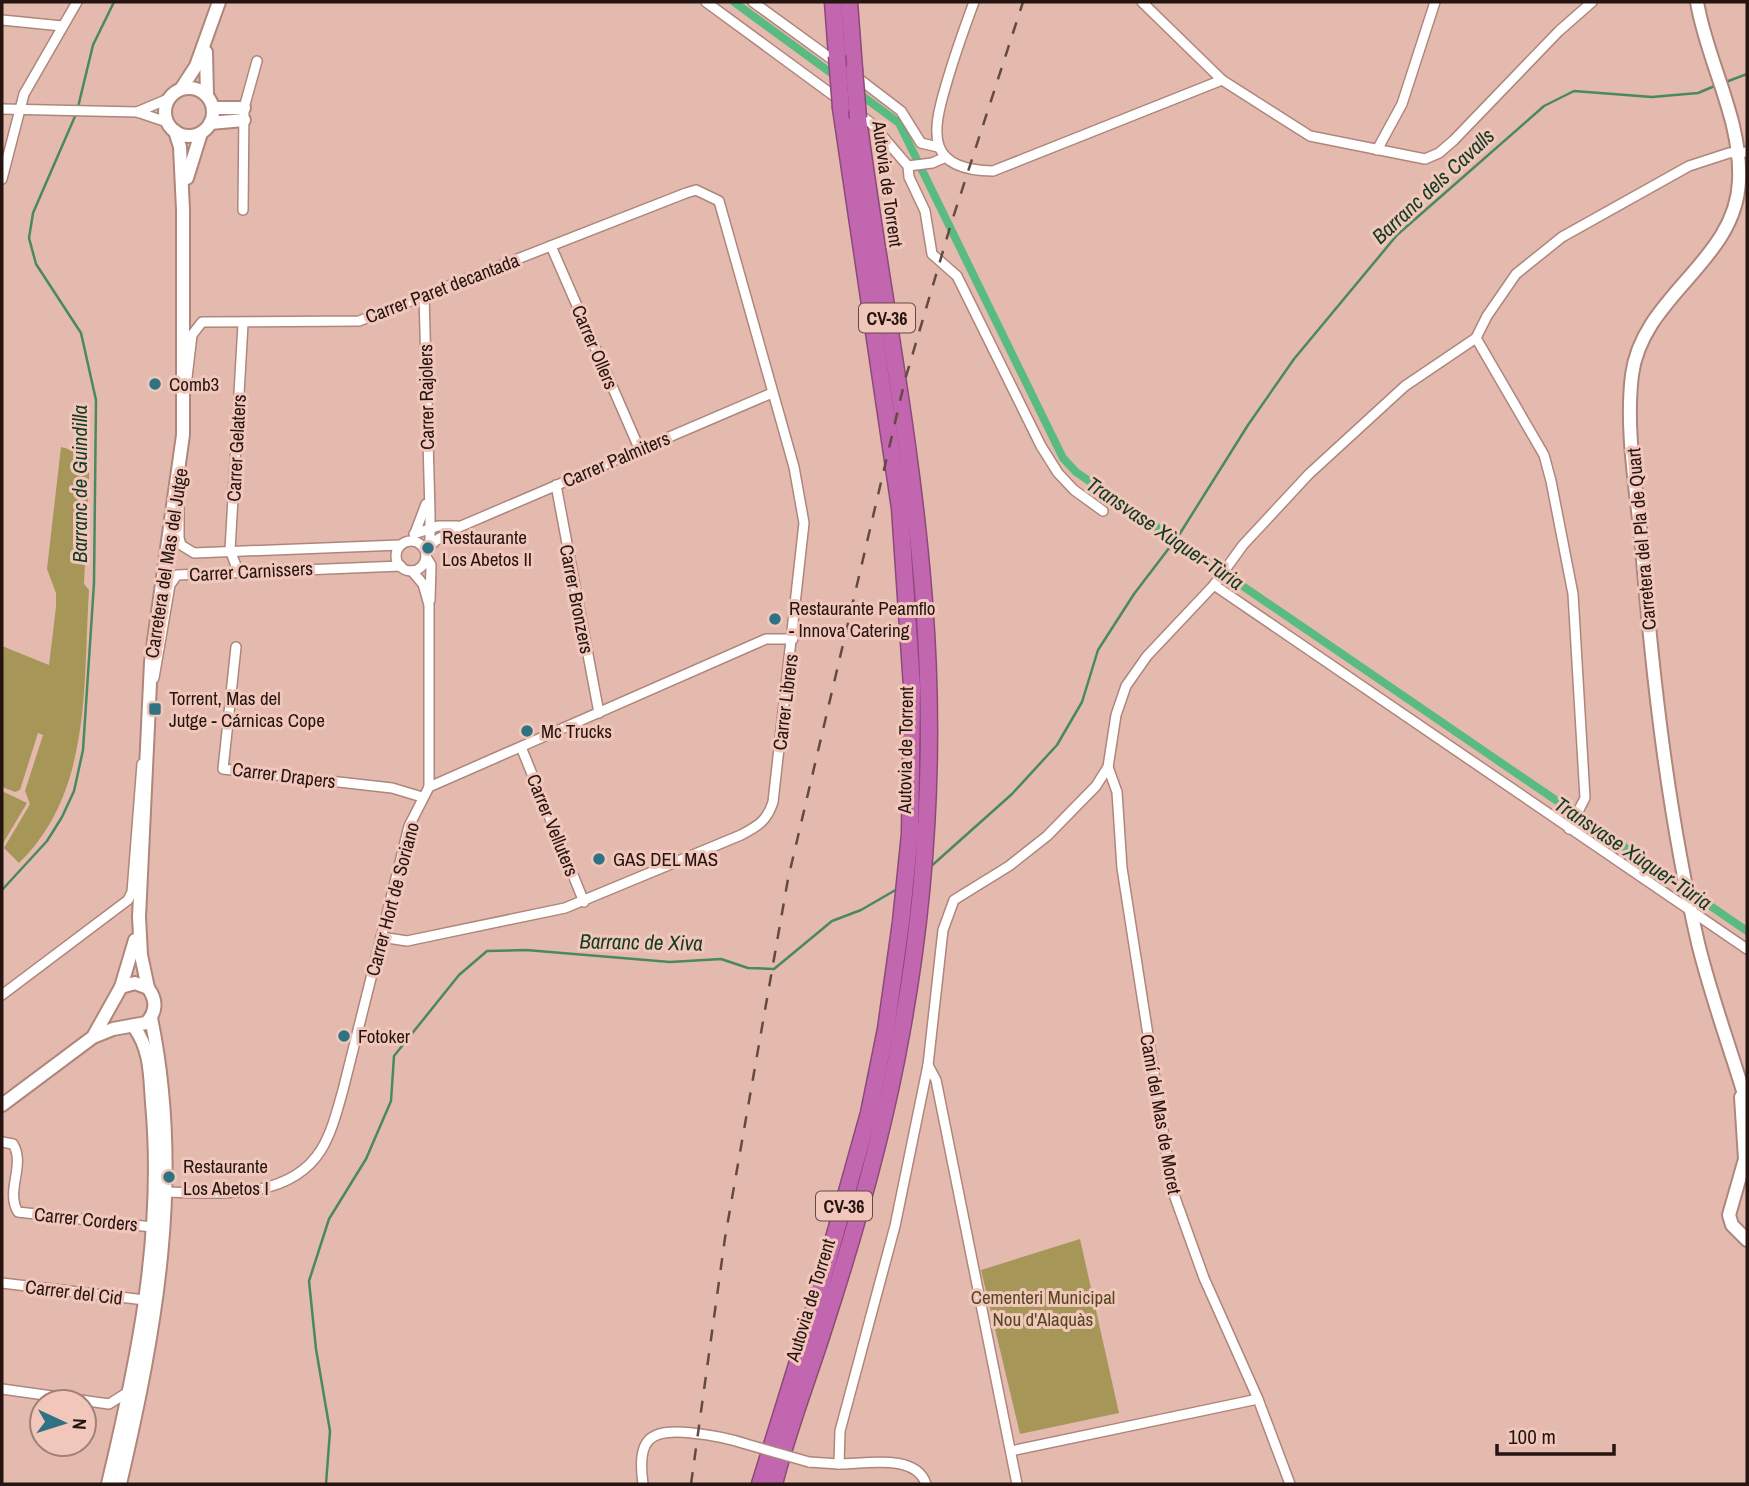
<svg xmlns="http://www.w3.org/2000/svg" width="1749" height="1486" font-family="'Archivo Narrow',sans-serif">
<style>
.green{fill:#a69658}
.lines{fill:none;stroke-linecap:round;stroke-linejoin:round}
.stream{stroke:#49895f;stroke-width:2.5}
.canal{stroke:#59bb81;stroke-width:8}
.street-casing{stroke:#ae867b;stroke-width:12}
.secondary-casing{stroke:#ae867b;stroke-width:16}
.highway-casing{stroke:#8b4a78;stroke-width:19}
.street{stroke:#fff;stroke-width:9}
.secondary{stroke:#fff;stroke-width:12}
.highway{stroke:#c366b0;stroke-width:16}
.rail{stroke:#634b44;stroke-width:2.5;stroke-dasharray:12 12;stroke-linecap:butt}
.street-bridge-casing{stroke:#ae867b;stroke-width:12;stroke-linecap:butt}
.highway-bridge-casing{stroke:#8b4a78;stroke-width:19;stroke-linecap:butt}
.street-bridge{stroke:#fff;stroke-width:9}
.highway-bridge{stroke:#c366b0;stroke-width:16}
.poi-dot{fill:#2f7383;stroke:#f2c7bb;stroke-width:2.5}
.labels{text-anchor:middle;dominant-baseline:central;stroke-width:6;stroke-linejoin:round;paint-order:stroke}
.shield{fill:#f2c7bb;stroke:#624a44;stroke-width:2}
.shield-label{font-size:18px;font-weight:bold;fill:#241511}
.street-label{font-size:19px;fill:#241511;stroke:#f2c7bb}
.poi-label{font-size:19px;fill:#241511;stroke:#f2c7bb;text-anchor:start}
.park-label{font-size:19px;fill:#54491e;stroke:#f2c7bb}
.water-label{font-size:21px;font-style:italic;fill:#113b23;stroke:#f2c7bb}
</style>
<rect width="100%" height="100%" fill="#e5baae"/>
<g class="green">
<path d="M61 447 90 455 84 584 89 590C83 686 92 792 19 863L4 848 30 804 25 791 43 735 38 733 20 790 15 792 2 787V646L49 665 56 607V593L47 569Z"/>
<path d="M2 791 27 803 2 845Z"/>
<path d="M1080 1239 1119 1413 1020 1434 981 1270Z"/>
</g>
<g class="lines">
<g class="stream">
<path d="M1723 83 1747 74"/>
<path d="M78 107 93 45 114 2"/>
<path d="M928 869 1012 794 1057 745 1082 702 1098 650 1134 594 1179 535 1248 425 1294 359 1397 235 1544 106 1574 91 1652 97 1698 93 1717 85"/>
<path d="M2 890 47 841 62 817 74 791 83 750 94 583 96 400 81 333 36 264 29 238 33 213 76 114"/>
<path d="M326 1484 330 1431 316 1349 309 1281 329 1219 366 1159 391 1101 394 1056 459 975 487 951 526 950 670 962 721 959 748 968 774 969 832 921 861 910 899 888"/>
</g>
<g class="canal">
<path d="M734 2 838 78"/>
<path d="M857 92 899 123 1063 458 1076 472 1747 931"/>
</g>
<g class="street-casing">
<g id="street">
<path d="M706 2 871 123 908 166 909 177 925 211 932 254 957 276 1041 446 1058 473 1074 490 1103 511"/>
<path d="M753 2 837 63"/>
<path d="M974 2C964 29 954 57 946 85 931 135 927 170 993 171L1222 80"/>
<path d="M1142 2 1222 80 1310 136 1425 159 1439 153 1454 140 1559 31 1592 2"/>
<path d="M2 20 62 26"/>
<path d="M854 75 901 111 921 143 938 147"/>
<path d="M2 109 137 112"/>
<path d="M167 122 137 112 168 99"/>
<path d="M1377 150 1402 104 1435 2"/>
<path d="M908 166 932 163 946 157"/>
<path d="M2 179 24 94 77 2"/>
<path d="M243 210 244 108 257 61"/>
<path d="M551 246 639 448"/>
<path d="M424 295 430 513V541L426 548"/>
<path d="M1476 338 1544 455 1551 481 1573 594 1585 798 1569 829"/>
<path d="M186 386 192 335 202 322 359 321 686 193 696 190 719 201 794 467 804 523 773 802C767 821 758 826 741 835L565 908 407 941 381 937"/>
<path d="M556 485 599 713"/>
<path d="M179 486V538L181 545 194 553 400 545"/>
<path d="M415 533 426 504"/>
<path d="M414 534 438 526H457"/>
<circle cx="411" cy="556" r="15"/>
<path d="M426 552 435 541 459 527 772 393"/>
<path d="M426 557 431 565 430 600"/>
<path d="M238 571 230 550 243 324"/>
<path d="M412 571 423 584 429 605V787"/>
<path d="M1214 585 1747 949"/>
<path d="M236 647 223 769 392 788 422 797"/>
<path d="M154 678 170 585 177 575 401 566"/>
<path d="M521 747 584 902"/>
<path d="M1108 767 1117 792 1122 868 1172 1189 1204 1278 1258 1399 1290 1484"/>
<path d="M2 995 128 900 132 892 142 764"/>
<path d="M928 1065 936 1080 1017 1484"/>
<path d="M2 1142 13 1144C26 1165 5 1191 18 1212L152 1227"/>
<path d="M167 1192C218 1193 289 1201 321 1150 332 1132 337 1111 343 1090L409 826 429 787 766 639H793"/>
<path d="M2 1283 145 1300"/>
<path d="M2 1389 109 1404 128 1392"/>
<path d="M1011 1451 1258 1399"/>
<path d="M809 1462 839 1464"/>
<path d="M643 1484C637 1440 648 1428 692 1433 711 1435 728 1438 746 1444"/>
<path d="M926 1484C916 1453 865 1464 839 1464L840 1431 895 1226 928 1065 943 930 954 900 1009 866 1047 836 1096 786 1108 767 1116 715 1126 686 1147 656 1214 585 1243 545 1309 474 1405 386 1476 338 1487 316 1516 274 1562 237 1689 166 1729 153 1747 152"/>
</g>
</g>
<g class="secondary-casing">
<g id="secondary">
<path d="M1697 2C1707 62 1742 119 1739 181 1736 261 1642 296 1632 375 1625 431 1637 492 1642 548 1653 681 1668 813 1698 943 1711 997 1731 1050 1747 1104"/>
<path d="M206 52 207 96"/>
<circle cx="189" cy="112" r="24"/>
<path d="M181 89 196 66 219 2"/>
<path d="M213 108H244"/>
<path d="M210 123 244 120"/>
<path d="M187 178 201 133"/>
<path d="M121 987 135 940"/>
<path d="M148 988 141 955 139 917 151 662 183 435V210L180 147 175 131"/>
<path d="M1741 1097 1745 1159 1729 1215 1732 1225 1747 1240"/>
<path d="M2 1105 93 1037 113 1029 146 1023C157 1012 157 1000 148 988L135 983 121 987 93 1037"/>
<path d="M108 1484C138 1359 164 1233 152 1103 150 1076 151 1050 134 1027"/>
<path d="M120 1484C156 1329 184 1177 151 1018"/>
</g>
</g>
<g class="highway-casing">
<g id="highway">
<path d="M833 2 837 56"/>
<path d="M849 2 854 69"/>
<path d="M760 1484 813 1313 869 1113 886 1029 901 922 910 834 912 687 900 508 841 108"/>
<path d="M774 1484C788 1428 810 1373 827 1318 857 1225 884 1130 901 1034 927 893 935 745 924 602 912 440 879 279 858 118"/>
</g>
</g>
<use href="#street" class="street"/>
<use href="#secondary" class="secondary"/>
<use href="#highway" class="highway"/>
<path class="rail" d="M691 1484 725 1238 788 879 905 380 951 224 1023 2"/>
<g class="street-bridge-casing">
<path id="street-bridge" d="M746 1444 809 1462"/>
</g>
<g class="highway-bridge-casing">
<g id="highway-bridge">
<path d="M837 56 841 108"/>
<path d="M854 69 858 118"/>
</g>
</g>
<use href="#street-bridge" class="street-bridge"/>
<use href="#highway-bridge" class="highway-bridge"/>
</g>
<g class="poi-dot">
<circle cx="155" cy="384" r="7"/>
<circle cx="428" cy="548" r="7"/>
<circle cx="775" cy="619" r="7"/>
<rect x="148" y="702" width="14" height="14" rx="3.5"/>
<circle cx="527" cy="731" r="7"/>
<circle cx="599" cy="859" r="7"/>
<circle cx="344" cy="1036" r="7"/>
<circle cx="169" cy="1177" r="7"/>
</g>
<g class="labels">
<g class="shield">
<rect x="859" y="303.5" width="56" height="29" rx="5"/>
<rect x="816" y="1191.5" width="56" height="29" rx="5"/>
</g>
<g class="shield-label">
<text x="887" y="318">CV-36</text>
<text x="844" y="1206">CV-36</text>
</g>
<g class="street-label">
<text transform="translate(888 184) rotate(82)">Autovia de Torrent</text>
<text transform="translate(442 288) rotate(-21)">Carrer Paret decantada</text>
<text transform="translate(595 347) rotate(67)">Carrer Ollers</text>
<text transform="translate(426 397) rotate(-91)">Carrer Rajolers</text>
<text transform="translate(236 448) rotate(-87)">Carrer Gelaters</text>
<text transform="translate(616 459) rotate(-23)">Carrer Palmiters</text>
<text transform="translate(1641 539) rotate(-95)">Carretera del Pla de Quart</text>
<text transform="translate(166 563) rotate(-81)">Carretera del Mas del Jutge</text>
<text transform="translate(251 571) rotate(-3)">Carrer Carnissers</text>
<text transform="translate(577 599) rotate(79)">Carrer Bronzers</text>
<text transform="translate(785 702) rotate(-83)">Carrer Librers</text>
<text transform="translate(905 750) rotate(-89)">Autovia de Torrent</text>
<text transform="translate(284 775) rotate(7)">Carrer Drapers</text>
<text transform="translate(553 825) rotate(68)">Carrer Velluters</text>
<text transform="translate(392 899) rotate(-75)">Carrer Hort de Soriano</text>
<text transform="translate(1161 1114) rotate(80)">Camí del Mas de Moret</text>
<text transform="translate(86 1219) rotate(6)">Carrer Corders</text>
<text transform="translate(74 1292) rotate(7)">Carrer del Cid</text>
<text transform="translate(810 1300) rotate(-73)">Autovia de Torrent</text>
</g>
<g class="poi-label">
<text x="169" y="384">Comb3</text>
<text x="442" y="537">Restaurante<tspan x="442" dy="22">Los Abetos II</tspan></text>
<text x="789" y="608">Restaurante Peamflo<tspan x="789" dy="22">- Innova Catering</tspan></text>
<text x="169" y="698">Torrent, Mas del<tspan x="169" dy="22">Jutge - Cárnicas Cope</tspan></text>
<text x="541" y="731">Mc Trucks</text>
<text x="613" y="859">GAS DEL MAS</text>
<text x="358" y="1036">Fotoker</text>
<text x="183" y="1166">Restaurante<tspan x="183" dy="22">Los Abetos I</tspan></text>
</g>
<g class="park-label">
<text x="1043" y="1297">Cementeri Municipal<tspan x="1043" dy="22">Nou d'Alaquàs</tspan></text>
</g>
<g class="water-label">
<text transform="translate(1433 186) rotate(-43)">Barranc dels Cavalls</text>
<text transform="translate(79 484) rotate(-90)">Barranc de Guindilla</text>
<text transform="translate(1165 533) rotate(34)">Transvase Xùquer-Tùria</text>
<text transform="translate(1633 853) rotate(34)">Transvase Xùquer-Tùria</text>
<text transform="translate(641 942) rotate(1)">Barranc de Xiva</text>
</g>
</g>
<rect width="1749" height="1486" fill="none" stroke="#241511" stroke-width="7"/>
<g transform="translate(63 1423) rotate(94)"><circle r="33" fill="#f2c7bb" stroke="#a08077" stroke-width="2"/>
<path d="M0-5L12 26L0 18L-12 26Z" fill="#2f7383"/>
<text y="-10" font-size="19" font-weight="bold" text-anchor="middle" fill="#241511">N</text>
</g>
<path d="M1497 1444v10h117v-10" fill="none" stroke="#241511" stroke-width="3.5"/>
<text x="1508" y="1444" font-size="21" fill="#241511" stroke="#f2c7bb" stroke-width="5" paint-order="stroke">100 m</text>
</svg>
